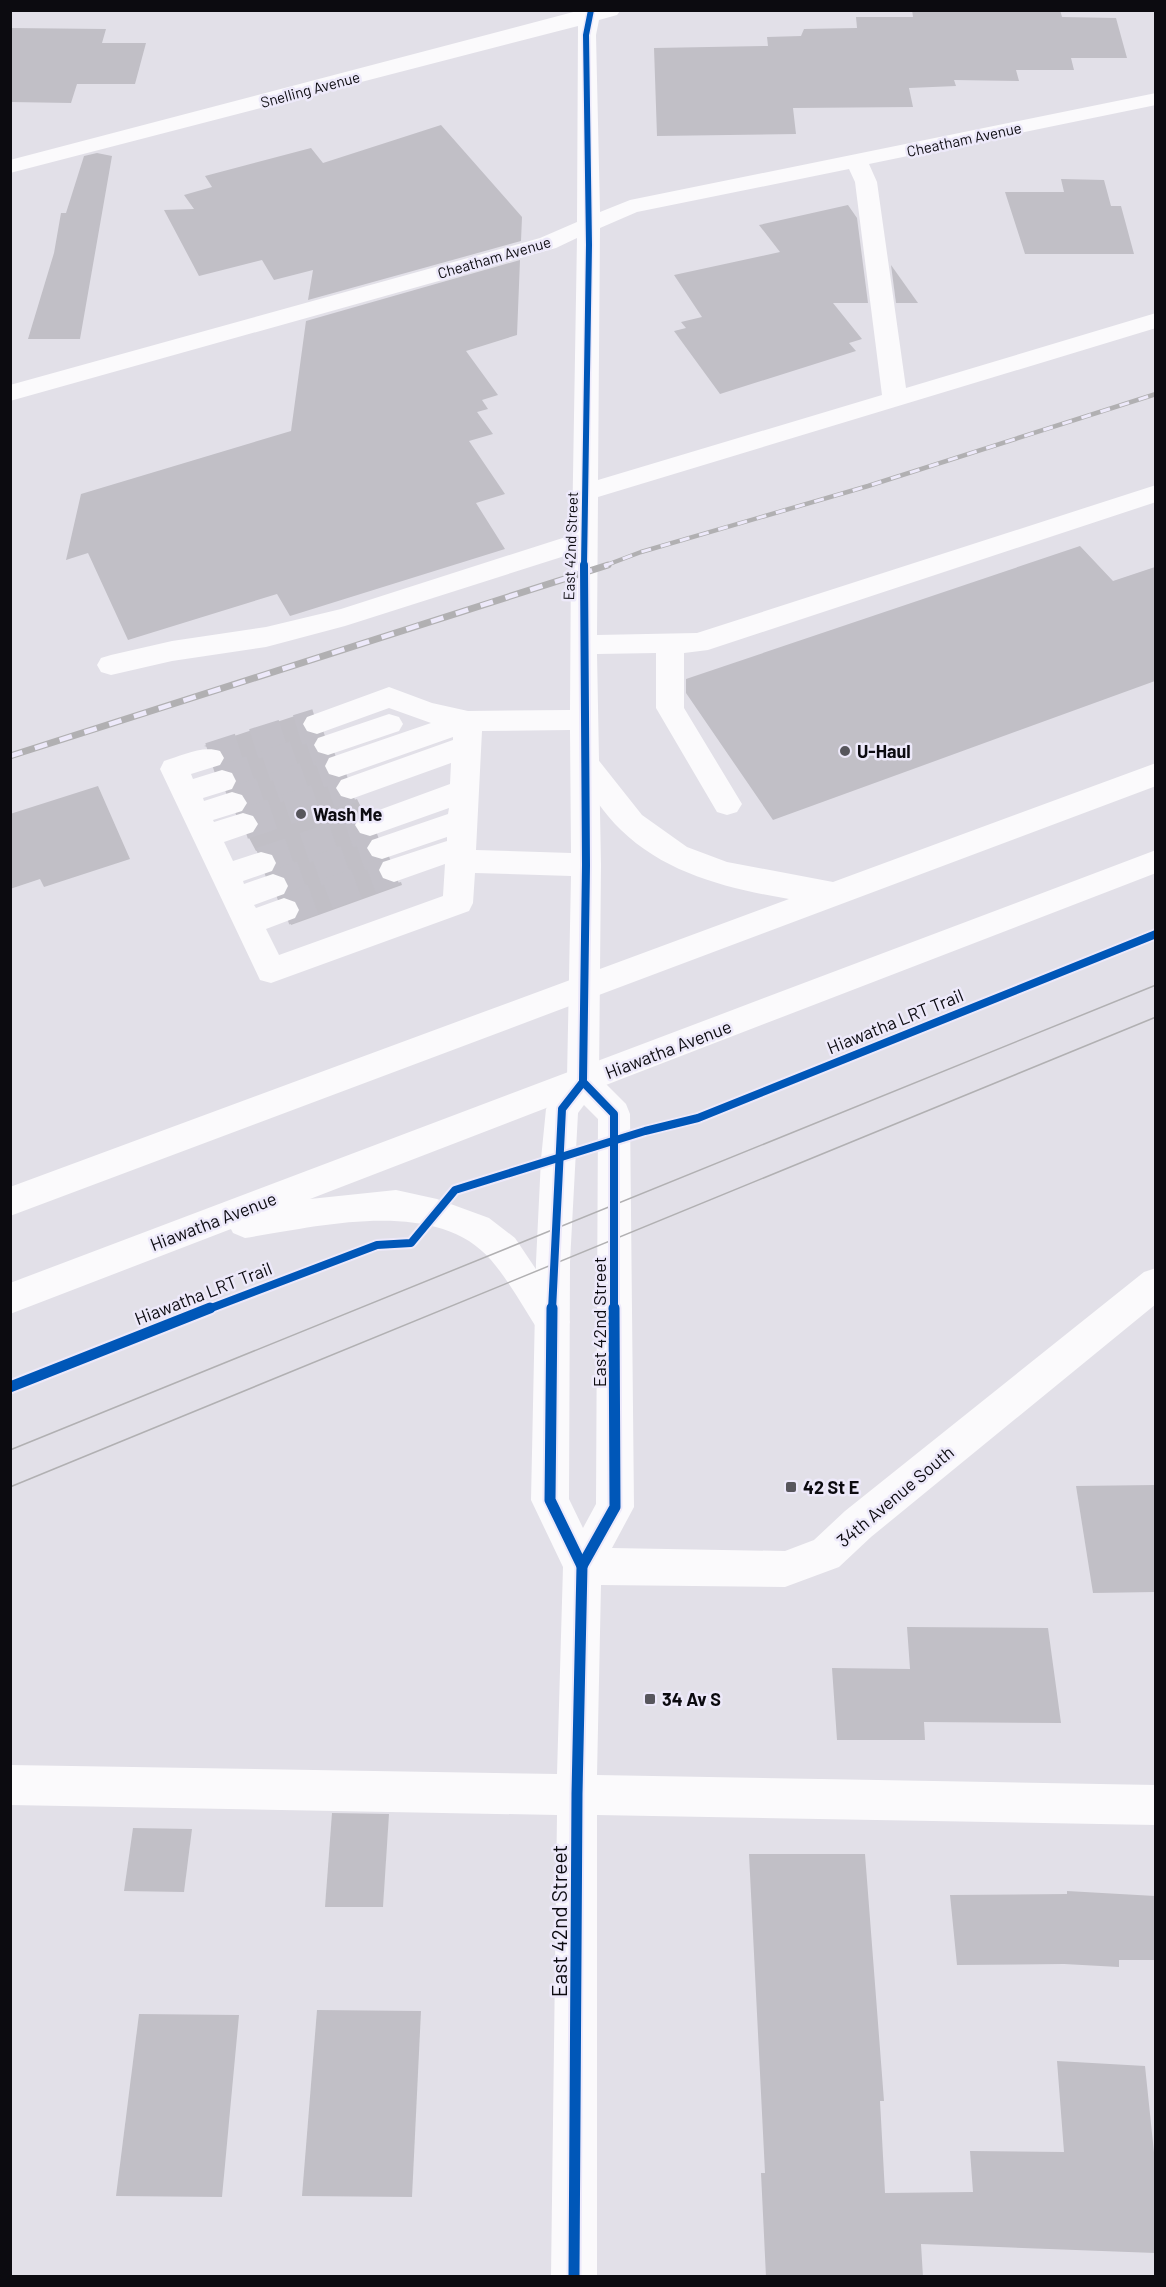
<svg xmlns="http://www.w3.org/2000/svg" width="1166" height="2287" font-family="Barlow,sans-serif">
<style>
.building{fill:#c1bfc6}
.lines{fill:none;stroke-linecap:round;stroke-linejoin:round}
.minor-tunnel{stroke:#c2c0c8;stroke-width:31;stroke-dasharray:31 15;stroke-linecap:butt}
.minor{fill:#fbfafc;fill-rule:evenodd}
.highway{fill:#fbfafc;fill-rule:evenodd}
.tram{stroke:#b1b0b2;stroke-width:1.5}
.rail-far1-casing{stroke:#b1b0b2;stroke-width:4.5}
.rail-casing{stroke:#b1b0b2;stroke-width:7}
.rail-far1{stroke:#ede9fa;stroke-width:3;stroke-dasharray:10;stroke-linecap:butt}
.rail{stroke:#ede9fa;stroke-width:4.5;stroke-dasharray:13;stroke-linecap:butt}
.cycleway-far2-casing{stroke:#ede9fa;stroke-width:9}
.cycleway-far1-casing{stroke:#ede9fa;stroke-width:12}
.cycleway-casing{stroke:#ede9fa;stroke-width:15}
.cycleway-far2{stroke:#0057b8;stroke-width:6}
.cycleway-far1{stroke:#0057b8;stroke-width:8}
.cycleway{stroke:#0057b8;stroke-width:11}
.poi-dot{fill:#57565c;stroke:#ede9fa;stroke-width:2}
.labels{text-anchor:middle;dominant-baseline:central;stroke-width:5;stroke-linejoin:round;paint-order:stroke}
.far-street-label{font-size:15px;fill:#0c0b10;stroke:#ede9fa}
.poi-label{font-size:18px;font-weight:bold;fill:#0c0b10;stroke:#ede9fa;text-anchor:start}
.street-label{font-size:18px;fill:#0c0b10;stroke:#ede9fa}
.near-street-label{font-size:21px;fill:#0c0b10;stroke:#ede9fa}
</style>
<rect width="100%" height="100%" fill="#e2e0e8"/>
<g class="building">
<path d="M912 10H1060L1062 17 1116 18 1127 58H1071L1074 70H1016L1019 81 954 80 956 86 909 88 913 107 793 108 796 134 657 136 654 48 768 46 767 37 801 36 804 29 857 28 856 17H913Z"/>
<path d="M10 28 106 29 102 43H146L135 84H77L71 103 10 102Z"/>
<path d="M441 125 522 217 521 241 308 300 313 270 274 280 262 260 199 276 164 210 194 209 184 195 212 187 205 176 311 148 323 163Z"/>
<path d="M97 153 112 156 80 339H28L54 253 61 213H66L84 156Z"/>
<path d="M1061 179 1104 180 1111 206H1121L1134 254H1025L1005 192H1064Z"/>
<path d="M848 205 857 218 868 303H833L862 339 849 343 856 351 720 394 674 331 686 328 681 322 702 317 674 275 780 252 759 225Z"/>
<path d="M520 260 517 335 466 351 498 395 482 400 488 409 477 412 493 434 469 441 505 494 476 503 505 549 290 616 277 594 128 640 88 553 66 560 81 494 291 431 306 321Z"/>
<path d="M891 265 918 303H896Z"/>
<path d="M1080 546 1113 581 1155 567V681L773 820 686 693V679Z"/>
<path d="M310 711 301 725 306 733 317 736 312 746 317 754 327 757 323 767 327 775 339 779 334 789 339 797 350 801 357 799 364 813 358 816 353 826 359 835 371 838 365 849 371 858 381 861 377 871 381 879 393 884 401 882 402 885 291 925 290 922 297 919 301 909 296 900 285 896 290 885 285 876 274 872 278 862 274 854 262 850 256 851 248 836 255 833 260 823 254 814 245 811 249 802 244 794 234 790 238 782 234 772 223 768 216 769 226 759 222 750 204 746Z"/>
<path d="M98 786 130 859 44 887 40 879 10 889V814Z"/>
<path d="M1155 1485V1592L1093 1593 1076 1486Z"/>
<path d="M907 1627 1048 1628 1061 1723 924 1722 925 1740H837L832 1668 910 1669Z"/>
<path d="M332 1813 389 1814 383 1907H325Z"/>
<path d="M133 1828 192 1829 184 1892 124 1891Z"/>
<path d="M749 1854H865L884 2101H880L885 2193 973 2192 970 2151 1064 2152 1057 2061 1145 2066 1155 2162V2253L921 2244 923 2277H766L761 2173H765Z"/>
<path d="M1067 1891 1155 1896V1960H1119V1967L1064 1964 957 1965 950 1895 1067 1894Z"/>
<path d="M317 2010 421 2011 412 2197 302 2196Z"/>
<path d="M139 2014 239 2015 222 2197 116 2196Z"/>
</g>
<g class="lines">
<g class="minor-tunnel">
<path d="M210 758 317 724"/>
<path d="M222 781 328 745"/>
<path d="M232 803 339 766"/>
<path d="M243 824 351 788"/>
<path d="M261 863 370 825"/>
<path d="M273 886 382 848"/>
<path d="M284 910 394 870"/>
</g>
<g class="minor">
<path d="M581 10 620 11 617 15 599 20 596 35 600 212 630 200 1156 93V105L869 164 877 182 906 388 1156 313V328L598 497 597 635 697 633 1156 485V502L708 650 684 653V708L742 804 737 812 727 815 717 812 656 708V653L597 654 601 865 599 1077 626 1104 630 1114 634 1507 612 1548 785 1551 814 1540 845 1511 1144 1272 1156 1268V1304L871 1537 839 1567 785 1587 601 1585 597 1775 1156 1785V1825L597 1815V2276H551L557 1815 10 1805V1765L557 1774 563 1567 531 1500 536 1262 541 1159 546 1109 567 1078 571 876 475 873 473 903 469 911 271 983 260 980 160 769 164 761C181 756 202 745 220 751L224 758 220 765 191 774 193 779 222 770 232 773 236 781 232 789 203 798 204 801 232 792 242 795 247 803 242 811 213 820 214 822 243 813 253 816 258 824 253 832 224 842 233 861 261 852 272 855 276 863 272 871 243 881 244 884 273 874 284 878 288 886 284 894 254 905 256 908 284 898 295 902 299 910 295 918 266 929 279 955 443 896 445 864 394 882 383 878 379 870 383 862 447 841V837L382 859 372 856 367 848 372 840 448 814 449 808 370 836 360 833 355 825 360 817 450 784 451 763 351 799 341 796 336 788 341 780 453 740V737L339 777 329 774 325 766 329 758 431 723 389 708 317 734 307 731 303 724 307 717 389 687 432 703 468 711 570 710 571 554 345 626 266 647 172 661 111 675 101 672 97 665 101 658 111 655 172 641 266 627 341 609 572 535 577 238 556 248 10 401V385L540 238 577 222 578 26 10 173V160ZM849 169 855 182 882 395 598 480 600 228 637 212ZM570 730 571 853 476 850 482 731ZM584 1105 598 1119 596 1504 583 1528 569 1499 570 1262 578 1113Z"/>
<path d="M389 714 399 717 403 724 399 731 328 755 318 752 314 745 318 738Z"/>
</g>
<g class="highway">
<path d="M586 754 596 757 642 815 687 847 727 862 833 882 1156 763V786L10 1216V1187L789 899C730 889 666 874 621 830 604 814 591 792 576 773L572 765 576 757Z"/>
<path d="M1156 850V873L310 1199 396 1190 437 1199 489 1218 515 1238 564 1311 570 1322 564 1333 552 1338 540 1333C524 1309 510 1282 491 1260 436 1196 317 1227 245 1238L233 1233 231 1229 10 1314V1283Z"/>
</g>
<g class="tram">
<path d="M10 1450 1156 985"/>
<path d="M10 1487 1156 1017"/>
</g>
<g class="rail-far1-casing">
<path id="rail-far1" d="M604 566 641 552 868 486 1156 394"/>
</g>
<g class="rail-casing">
<path id="rail" d="M10 756 608 565"/>
</g>
<use href="#rail-far1" class="rail-far1"/>
<use href="#rail" class="rail"/>
<g class="cycleway-far2-casing">
<path id="cycleway-far2" d="M584 566 589 245 586 35 591 10"/>
</g>
<g class="cycleway-far1-casing">
<g id="cycleway-far1">
<path d="M583 1082 614 1114V1310"/>
<path d="M206 1310 377 1245 411 1243 455 1190 645 1131 698 1118 1156 934"/>
<path d="M552 1310 562 1109 583 1082 586 865 584 565"/>
</g>
</g>
<g class="cycleway-casing">
<g id="cycleway">
<path d="M552 1308 550 1500 582 1566 577 1794 574 2276"/>
<path d="M10 1387 210 1308"/>
<path d="M582 1566 615 1507 614 1308"/>
</g>
</g>
<use href="#cycleway-far2" class="cycleway-far2"/>
<use href="#cycleway-far1" class="cycleway-far1"/>
<use href="#cycleway" class="cycleway"/>
</g>
<g class="poi-dot">
<circle cx="845" cy="751" r="6"/>
<circle cx="301" cy="814" r="6"/>
<rect x="785" y="1481" width="12" height="12" rx="3"/>
<rect x="644" y="1693" width="12" height="12" rx="3"/>
</g>
<g class="labels">
<g class="far-street-label">
<text transform="translate(310 89) rotate(-15)">Snelling Avenue</text>
<text transform="translate(964 139) rotate(-12)">Cheatham Avenue</text>
<text transform="translate(494 257) rotate(-16)">Cheatham Avenue</text>
<text transform="translate(570 546) rotate(-88)">East 42nd Street</text>
</g>
<g class="poi-label">
<text x="857" y="751">U-Haul</text>
<text x="313" y="814">Wash Me</text>
<text x="803" y="1487">42 St E</text>
<text x="662" y="1699">34 Av S</text>
</g>
<g class="street-label">
<text transform="translate(895 1021) rotate(-22)">Hiawatha LRT Trail</text>
<text transform="translate(668 1049) rotate(-21)">Hiawatha Avenue</text>
<text transform="translate(213 1221) rotate(-21)">Hiawatha Avenue</text>
<text transform="translate(203 1293) rotate(-21)">Hiawatha LRT Trail</text>
<text transform="translate(599 1322) rotate(-90)">East 42nd Street</text>
<text transform="translate(895 1496) rotate(-40)">34th Avenue South</text>
</g>
<g class="near-street-label">
<text transform="translate(558 1921) rotate(-90)">East 42nd Street</text>
</g>
</g>
<rect width="1166" height="2287" fill="none" stroke="#0c0b10" stroke-width="24"/>
</svg>
